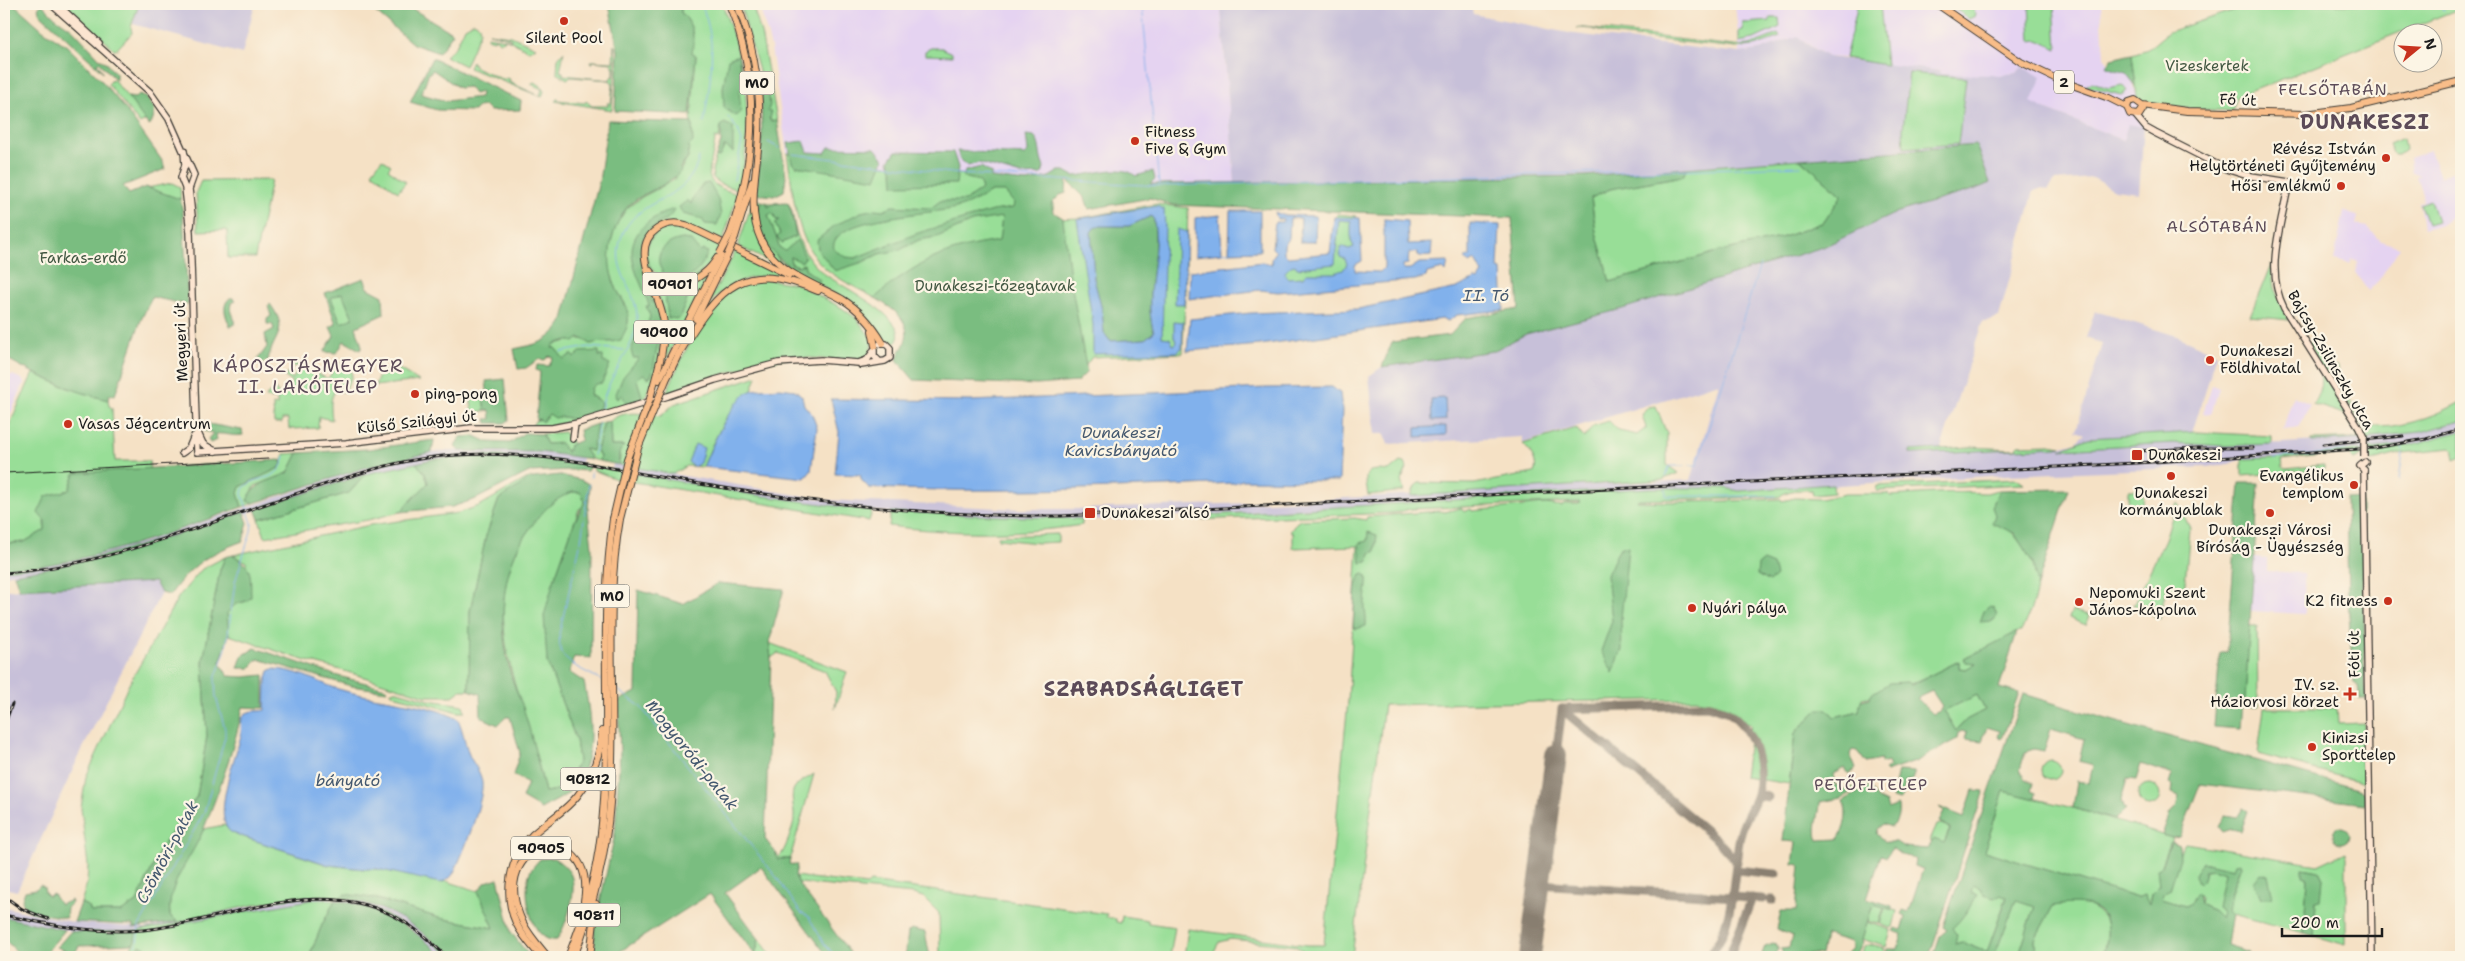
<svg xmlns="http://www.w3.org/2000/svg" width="2465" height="961" font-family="'Shantell Sans',sans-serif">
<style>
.built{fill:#e5d3f1}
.industrial{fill:#c7c0d9}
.green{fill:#98de97;stroke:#5a7d5a;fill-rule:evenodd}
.forest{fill:#7abd80;stroke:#4b6c4e;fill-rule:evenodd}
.water{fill:#81b1ec;stroke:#4e6684;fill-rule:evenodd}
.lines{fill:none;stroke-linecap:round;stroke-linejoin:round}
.stream{stroke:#81b1ec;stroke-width:1}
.taxiway{stroke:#887e70;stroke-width:9}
.runway{stroke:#887e70;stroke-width:22}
.secondary-casing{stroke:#3d3a35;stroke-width:8}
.primary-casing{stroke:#3d3a35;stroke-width:8}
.trunk-casing{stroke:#3d3a35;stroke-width:8}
.secondary{stroke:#fce5d0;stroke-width:5.5}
.primary{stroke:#f8bd89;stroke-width:6}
.trunk{stroke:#f8bd89;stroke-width:6}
.tram{stroke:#1c1c1c;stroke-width:1}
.rail-casing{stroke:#1c1c1c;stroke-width:3}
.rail{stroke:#fcf5e5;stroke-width:1;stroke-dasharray:4;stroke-linecap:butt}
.secondary-bridge-casing{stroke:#3d3a35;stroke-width:8;stroke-linecap:butt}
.trunk-bridge-casing{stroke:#3d3a35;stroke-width:8;stroke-linecap:butt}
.secondary-bridge{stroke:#fce5d0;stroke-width:5.5}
.trunk-bridge{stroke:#f8bd89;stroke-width:6}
.poi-dot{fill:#c8321e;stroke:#fcf5e5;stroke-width:2}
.labels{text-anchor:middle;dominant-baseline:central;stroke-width:4.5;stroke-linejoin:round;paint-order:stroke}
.shield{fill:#fcf5e5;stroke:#5f5d58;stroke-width:1}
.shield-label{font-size:14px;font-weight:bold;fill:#1c1c1c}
.poi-label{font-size:15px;fill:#1c1c1c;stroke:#fcf5e5;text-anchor:start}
.park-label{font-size:15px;fill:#415641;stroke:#fcf5e5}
.street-label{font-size:15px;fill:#1c1c1c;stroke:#fcf5e5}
.neighbourhood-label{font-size:16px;letter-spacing:1px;fill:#5c4b58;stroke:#fcf5e5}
.water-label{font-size:16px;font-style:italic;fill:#44586f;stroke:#fcf5e5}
.quarter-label{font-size:18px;letter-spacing:1px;fill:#5c4b58;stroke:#fcf5e5}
.district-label{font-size:20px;font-weight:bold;letter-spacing:1px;fill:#5c4b58;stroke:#fcf5e5}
</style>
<rect width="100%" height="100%" fill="#fcf5e5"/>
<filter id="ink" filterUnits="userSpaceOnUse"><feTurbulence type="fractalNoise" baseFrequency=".02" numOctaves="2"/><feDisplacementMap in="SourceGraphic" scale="10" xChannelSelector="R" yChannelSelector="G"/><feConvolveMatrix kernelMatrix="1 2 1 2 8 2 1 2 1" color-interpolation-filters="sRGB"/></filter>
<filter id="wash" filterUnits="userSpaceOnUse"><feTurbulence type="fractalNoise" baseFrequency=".0096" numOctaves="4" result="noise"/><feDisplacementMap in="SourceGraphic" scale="20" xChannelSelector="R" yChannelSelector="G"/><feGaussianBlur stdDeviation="1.12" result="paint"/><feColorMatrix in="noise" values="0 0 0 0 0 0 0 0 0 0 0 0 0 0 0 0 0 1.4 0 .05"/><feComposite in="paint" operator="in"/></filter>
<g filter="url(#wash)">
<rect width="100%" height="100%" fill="#f5e1c5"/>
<g class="built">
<path d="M759 4H1210L1211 8 1221 9 1235 183 1160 184 1066 180 1061 186 787 153 771 47Z"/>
<path d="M1735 4H1857L1856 13 1845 58 1828 57 1801 40 1790 39 1760 50 1740 53Z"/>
<path d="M1880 4H1949L1969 19 1975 16 1973 4H2029L2031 41 2038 40 2056 48 2054 4H2101L2104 57 2108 62V67L2126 73 2132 79 2137 98 2143 111 2141 118 2144 127 2123 140 2047 110 2031 103 2022 67 2017 73 2000 75H1971L1940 74V71L1886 65Z"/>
<path d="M2430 150 2440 177 2452 172 2461 177V211L2443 224 2423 229 2419 202 2423 201 2422 193 2416 176 2420 174 2412 172 2410 158Z"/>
<path d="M2344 211 2358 217 2356 225 2368 227 2381 241 2400 247 2379 280 2368 291 2355 272 2358 262 2352 259 2350 264 2334 260Z"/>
<path d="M12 375 22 379 24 383 4 429V378Z"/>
<path d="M2212 385 2219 388 2211 414 2203 413Z"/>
<path d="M2293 396 2310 404 2299 428 2283 430Z"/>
<path d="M2252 557 2267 558V571L2304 573 2305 614 2250 611Z"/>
</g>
<g class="industrial">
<path d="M139 4H255L242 54 133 24Z"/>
<path d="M1210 4 1329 7V4H1471L1473 14 1574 34 1740 53 1760 50 1798 36 1805 43 1828 57 1940 71V74L2000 75 2017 73 2022 67 2042 77 2031 102 2047 110 2123 140 2128 124 2144 127 2139 193 2115 190 2093 178 2055 181 2048 190 2042 188 2034 191 1999 317 1982 323 1941 448 2015 449 2019 445 2050 444 2062 446 2076 442 2085 434 2076 431 2102 344 2086 338 2095 311 2177 336 2217 354 2192 433 2087 439 2063 449 2173 443 2224 446 2360 439 2361 442 2373 437 2420 432 2461 421V431L2410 445 2359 452 2242 459 2230 464 2206 467 2008 475 1739 491 1725 488H1650L1115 520 1021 518 872 511 748 494 612 470 613 464 827 500 1022 509H1082L1249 503 1691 480 1719 383 1523 443 1522 437 1388 444 1385 434H1375L1369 376 1382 367 1493 351 1526 334 1823 247 1898 212 1976 189 1990 183 1976 145 1585 176 1235 183 1221 9H1210Z"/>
<path d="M484 449 540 452 582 458 581 463 540 458 485 455 433 459 366 474 146 546 67 566 4 575V570L66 561 144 542 364 468 432 452Z"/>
<path d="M155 582 161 593 80 754 17 891 4 888V590Z"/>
<path d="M316 896 359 902 390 911 409 922 450 957H443L408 926 386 914 335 900 316 899 134 932H77L4 917V907L77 923 145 928 290 899Z"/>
</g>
<g class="green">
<path d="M63 4H139L131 27 132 33 117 49H114Z"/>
<path d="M681 4H722C748 71 753 117 740 188L739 190 720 184 713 178 712 170 716 156 719 157 725 146 728 147 721 126 719 139 715 138C713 171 694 182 738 194L723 240 667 222 644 246 663 318 658 368 643 402 597 414 598 400 590 395 591 388 596 383 605 364 574 358 564 360 555 348H552L554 344C567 343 579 333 590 344L600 341 613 342 628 322 627 307 617 290 609 268 610 242 616 225 627 208 642 197 674 180 688 158 696 56 691 54C695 39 693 22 681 13ZM738 55 743 86 738 91 741 111 723 88Z"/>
<path d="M740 4H752L761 33 777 120 771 121 768 111 769 93 761 92 759 71Z"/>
<path d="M1857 4H1880L1886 65 1845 58 1856 13Z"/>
<path d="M1949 4H1973L1975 16 1969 19Z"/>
<path d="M2029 4H2054L2057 49 2038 40 2031 41Z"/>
<path d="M2252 4H2461V6L2456 10 2237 97 2232 111C2201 109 2164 110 2137 98L2132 54 2148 49 2168 32Z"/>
<path d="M1770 18H1779L1780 27 1754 39 1739 42V31L1743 30V21L1745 23 1770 21Z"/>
<path d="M474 22 479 25 480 32 465 66 445 56 456 46 465 27Z"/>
<path d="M1578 27 1734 46 1750 45 1778 34 1780 37 1754 46 1736 48 1609 34 1592 29 1577 28Z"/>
<path d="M489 33 511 36 536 47 529 51 507 39 499 42 495 38 494 40 487 38V36L511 40V38Z"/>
<path d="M614 45 616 57 612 110 555 101 558 98V100L585 103 586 101 592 106H609L607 103H611L613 84 610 80 571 77 567 79 557 73 558 58 564 51 560 72H563V75L610 80 611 77 614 76V66H612V63L593 61 592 64 591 61 613 62Z"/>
<path d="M931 48H942L952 53V56L925 55V51Z"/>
<path d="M472 61 475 67 504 80 506 78 510 79 509 82 540 96 542 89 531 84 534 82 540 85 544 91 542 97 469 68Z"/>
<path d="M1909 73 1966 78 1958 144 1904 148 1903 129Z"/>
<path d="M113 79 146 120 140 124 108 84Z"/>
<path d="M2091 82 2108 88 2122 85 2127 91 2121 95 2086 86Z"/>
<path d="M2403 138 2405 150 2398 155H2394L2389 144Z"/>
<path d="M787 153 991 178 981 189 1052 197 1055 219 1080 218 1157 204 1188 208 1183 353 1092 357 1079 375 911 319 877 296 875 298C859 289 839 280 825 268 794 241 794 192 787 153Z"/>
<path d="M382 159 391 165 388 169 406 182 398 192 372 172Z"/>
<path d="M1800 159 1842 195 1824 222 1784 237 1721 251 1610 282 1596 232 1591 198 1610 189 1682 176 1687 168Z"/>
<path d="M271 180 255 258H228L227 230 198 231 196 192 201 181Z"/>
<path d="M172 183 180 187 181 205 179 199 147 188Z"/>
<path d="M756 200 770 203 787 202C793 209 793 218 795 227 800 246 810 264 826 275 841 286 913 321 896 342L891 343C879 338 865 316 853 306 809 272 752 270 756 200ZM762 202 767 203V207L774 204 788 203 791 211 796 236 782 243 777 237 780 234 776 224 780 220H776L773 213 768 215C770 222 779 242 779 247L790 257 791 263 798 266 804 264 806 270 819 280 818 283 781 262 769 248 757 222V212Z"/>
<path d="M2430 200 2437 221 2427 224 2420 204Z"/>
<path d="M751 206 783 269 738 246Z"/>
<path d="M1337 214 1356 216V251L1348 277 1283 282 1286 264 1331 261Z"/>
<path d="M668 226H681L722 243C684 326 610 253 668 226Z"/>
<path d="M736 250 789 278C755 271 730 281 707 306Z"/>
<path d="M2271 264 2274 288 2289 320 2250 316Z"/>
<path d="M713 268 663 365C668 333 665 307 652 278L675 287ZM667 287 680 290 669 318Z"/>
<path d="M765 279 797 284 842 308 857 319 873 340 869 356C844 366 817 355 790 358 747 364 706 380 665 395 680 365 699 312 726 293 737 285 752 282 765 279Z"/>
<path d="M342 293 353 318 341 323 331 298Z"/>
<path d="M2313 342 2327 365 2338 366 2342 389 2366 425C2396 432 2435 416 2461 402V421L2420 432 2373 437 2367 442 2364 429 2349 404 2346 413 2361 436V442L2360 439 2312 442V440L2359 438 2344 414 2313 404C2327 381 2320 367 2309 343Z"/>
<path d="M293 362 328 379 338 362 351 370 352 376 344 392 336 390C329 398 331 408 332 420L319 417 318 428 289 429 288 419H282V423H274L273 405H277V399L266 398 267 395 275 389 280 396 292 382 285 377 289 371 288 374 293 379 299 367 296 366 291 367Z"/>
<path d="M390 368 399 369 419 381 375 386 379 375Z"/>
<path d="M33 373 65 387 108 400 109 406 112 408 115 461H149L150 469 75 473 69 490 45 521V530L24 542 4 544V437Z"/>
<path d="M757 376 752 390 726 418 713 443 703 467 686 466 673 474 619 465 620 457 619 453 623 446H611L610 421C624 409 644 414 661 416L674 404Z"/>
<path d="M471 398H483L485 411 472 412 471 401H469Z"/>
<path d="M1656 406 1667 434V465L1678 473 1662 480 1411 496 1415 486 1419 483 1474 484 1534 473C1539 462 1530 451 1523 444L1576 428 1584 438 1593 426 1609 421 1619 431 1637 435 1646 428 1642 415 1648 407Z"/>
<path d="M549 414 578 420 549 426H532L535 421 540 419 542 422Z"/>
<path d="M604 422 597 450 600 457 599 461 591 459 584 448 591 451 597 424Z"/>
<path d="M2461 431V456L2454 459 2452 448 2403 453 2372 461 2367 455V449L2410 445Z"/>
<path d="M564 432 573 443 568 453 561 444H547L542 434Z"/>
<path d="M2197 432 2272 436V444L2224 446 2173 443 2061 449 2088 438Z"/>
<path d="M2050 444 2062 446 2057 447 1912 454 1910 453V451L1971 447 2015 449 2019 445Z"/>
<path d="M2361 450 2362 456 2353 460 2349 455H2326L2323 457 2321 455 2282 460 2283 468 2286 469 2324 465V469L2242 476V459L2275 458Z"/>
<path d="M298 453 288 473 255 486 247 501 254 503 242 507 238 493 240 487 279 468 284 454Z"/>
<path d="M1400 462 1405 463 1407 468 1401 481 1404 491 1368 495C1364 472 1364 468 1389 471Z"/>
<path d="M416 463 425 473 428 483 400 512 368 520 265 537 259 519 349 493 366 474Z"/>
<path d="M593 466 748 494 872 511 869 521 616 479 593 470Z"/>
<path d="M526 479 527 482 499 499 486 536 470 611 469 690H461L453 696H426L341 670 303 660 229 635 226 613 236 604 247 601 246 562 233 555 370 525 458 513 479 506Z"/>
<path d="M2017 479 2024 484 1876 491 1877 486Z"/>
<path d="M1833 484 1834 493 1813 495 1812 490C1800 490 1788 489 1779 497L1637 500V501C1681 503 1732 501 1781 499L1782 501 1795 498 1820 499 1845 494H1889L1890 496C1921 494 1953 491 1983 493 1988 494 1994 490 1999 490L1992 507C2007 530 2039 555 2037 586 2036 600 2027 617 2022 630L1964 659 1977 663 1966 669 1959 668V661C1927 677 1897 693 1862 698L1859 711 1834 717 1827 709 1811 716 1795 733 1789 784 1744 777 1751 725 1697 699 1384 705 1352 957H1314L1295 946 1231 939 1219 942 1211 957H1184L1188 929 1307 945H1324L1348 701 1358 546 1293 548V533L1290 532 1296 523 1300 520 1355 518 1366 520 1367 517 1439 511 1445 512 1461 508 1465 511 1471 509 1472 511 1482 510 1545 504 1562 506 1565 504H1579L1580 502 1411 509C1404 510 1399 513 1392 513 1326 516 1261 517 1195 520L1193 516 1650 488H1725L1739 491Z"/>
<path d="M2128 490H2144L2143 505 2131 506 2128 503Z"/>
<path d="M572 492H580L585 501 583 507 579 509 553 583 547 662 576 740 579 761 570 777 557 790 545 792C528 706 470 610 530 528 544 510 550 500 572 492Z"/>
<path d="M2177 502 2190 528 2184 594 2166 588 2160 619 2134 605 2165 539Z"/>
<path d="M891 512 1082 519V525C1018 535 953 534 889 526Z"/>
<path d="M1058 534V542L1039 543 998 539V536Z"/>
<path d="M225 557 220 570 203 662 207 736 197 796 160 850 137 902 121 912H90L89 907 81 903 87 883 88 866 81 808 86 777 129 684 179 596 202 569Z"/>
<path d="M2072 611 2089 615 2086 625 2069 618Z"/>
<path d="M2249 626H2257L2258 707H2242L2245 700Z"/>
<path d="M769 643 847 672 835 709 836 692 825 671 778 653 771 658Z"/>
<path d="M394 690 429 700 463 705 465 712H458L397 696 390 692Z"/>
<path d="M1977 695 1985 710 1966 720 1956 731 1944 711Z"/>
<path d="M2264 708H2337L2338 724 2364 723 2365 783 2258 754Z"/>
<circle cx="2051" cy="770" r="10"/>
<path d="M814 774 790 859H777L776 853 779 857C784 854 794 826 794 818 795 809 789 795 795 787 799 782 808 778 814 774Z"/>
<circle cx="2149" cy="795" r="11"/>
<path d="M2004 791 2073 808 2172 838 2159 873V886L2151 894 2149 904 2144 895 2137 898 1984 851Z"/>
<path d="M1941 824 1950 828 1943 846 1930 841 1937 825Z"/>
<path d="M224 825 232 833 328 865 364 869H377L443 882 446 881 478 891 494 928 439 918 374 898 342 896 341 898C297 890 223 913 178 922L170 916C166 886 190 855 204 829Z"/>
<path d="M2185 843 2318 865 2346 852V945L2314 936 2316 900 2323 879 2319 871 2303 868 2307 876 2304 933 2232 914 2228 910 2231 892 2241 865 2233 869 2207 864V862L2204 879 2206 870 2213 869 2222 871 2224 873V914L2221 918 2214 911 2200 904 2201 898 2198 893 2191 903 2185 906 2162 899 2165 891 2170 889 2181 849Z"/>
<path d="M795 876 867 885 870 882 1107 914 1106 917 1116 919V922L1121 923 1122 916 1148 920V923L1175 927 1170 957H940L939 913 923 897 913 894 799 883Z"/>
<path d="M1973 885 2007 896 1987 952 1962 942 1954 944 1952 928C1963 918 1968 908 1977 895L1971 892Z"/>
<path d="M316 899 335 900 322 925 309 957H156L152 951H138L134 957H126L135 941 136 931Z"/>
<path d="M2016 899 2035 906 2018 957H2004L1995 954Z"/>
<path d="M2078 902C2110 912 2112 927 2102 957H2036L2035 939 2053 906Z"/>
<path d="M1873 904 1884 907 1879 924 1868 921Z"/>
<path d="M1885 908 1897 911 1893 927 1890 928 1880 924Z"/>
<path d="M1867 922 1891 930 1886 947 1862 939Z"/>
<path d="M759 939 773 957H755Z"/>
<path d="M1870 945 1885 949 1882 957H1861L1864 947Z"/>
</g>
<g class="forest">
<path d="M4 4H14L43 30 67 46 101 80 127 111 163 162 165 169 123 186 129 194 146 187 180 199 183 212 188 305 152 297 141 320 115 395H109L108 400C71 391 37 376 4 357Z"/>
<path d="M42 4 56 18 72 29 100 59 107 63 109 67 116 73V80L99 62 97 63 103 72 40 14 38 8Z"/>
<path d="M366 4H404L453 33 439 53 413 44Z"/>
<path d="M609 4H681V13C693 22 695 39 692 53L696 55 690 115 615 111 618 51Z"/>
<path d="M2132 54 2136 86 2126 73 2107 67 2111 59Z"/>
<path d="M738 55 743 87 739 91 741 111 736 116 724 108 723 88 728 59Z"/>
<path d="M432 58 521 101 520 110 490 111 485 106 478 107 474 111 437 110 410 102ZM433 70 459 88 469 87 474 94 481 92 480 97 446 101 421 94 429 73Z"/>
<path d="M761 92 769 93 770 105 768 111 771 112V116L769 119 771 121 777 120 786 177 784 191 774 196 756 194 762 136Z"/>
<path d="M139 94 146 97 155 109 153 120 149 126 128 97 135 98Z"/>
<path d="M608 120 692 123 693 142 689 146 688 158 680 168 681 171C666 189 638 192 625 210 609 234 604 263 617 290 622 300 630 309 628 322 628 328 623 334 621 340 611 343 601 341 590 344L586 340 579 338 574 342 568 340 554 344 552 348H555L564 359 572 354 574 358 580 352 599 351V356H603V362L610 364 602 383 596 384 591 388 590 395 601 402C600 413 590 421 578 420 569 420 566 415 555 418L549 414 542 422 540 419 536 420 540 372 536 370 537 365 549 366 553 357 549 356 545 360 539 359 526 368 518 369 514 349C537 344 548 343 562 323L599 182Z"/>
<path d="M724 123 733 127V152L725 146 719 157 716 156 721 142V126Z"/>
<path d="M1026 135 1034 136C1042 145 1038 156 1044 167L1042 174 1021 175 979 163 968 166 961 161 957 151 1025 155 1028 152Z"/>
<path d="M804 141 808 152 825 153 829 147 875 148 884 159 876 179 796 166 792 163 788 143Z"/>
<path d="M1976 145 1990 183 1976 189 1898 212 1823 247 1622 309 1526 334 1493 351 1382 367 1392 342 1450 335 1466 318 1519 309 1512 218 1173 205 1150 198 1089 209 1085 198 1067 180 1066 193 1060 195 1051 204 1053 212 1063 218 1070 276 1087 372 1077 382 1037 385 914 380 897 360C898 352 903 349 905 342 913 320 890 307 875 298 913 263 947 248 999 241L1002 217 972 222 937 237 919 240 900 250 879 254 863 262 835 271 818 250 817 240 834 226 861 212 875 209 883 210 892 206 931 208 940 201H965L982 189 979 181 963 177 965 171 981 167 991 173V178L1027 182 1049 177 1059 171H1065L1074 176C1093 175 1120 163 1136 176L1153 171 1155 179 1150 184H1160L1585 176 1687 168 1683 176 1610 189 1591 198 1596 232 1610 282 1721 251 1784 237 1824 222 1842 195 1800 159ZM991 192H1005L1014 203 1013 208 992 211 918 233 855 258 846 257 834 250C826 216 936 214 956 208 969 205 980 198 991 192Z"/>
<path d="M896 151 953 152 958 167 956 184 894 185 893 171 889 161Z"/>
<path d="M709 183 718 199 721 215 717 225 705 224 702 219 683 214 679 207 688 200 691 204 694 196 703 184Z"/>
<path d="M762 201 767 203 768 207 773 204 788 203 791 211 796 236 782 243 777 237 780 234 775 224 779 220H776L773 213 768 215C770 222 779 242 779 247L785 251 797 240 805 257 802 262 790 257 791 263 798 266 804 264 806 270 820 280 817 284C790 268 742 240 762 201Z"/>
<path d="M674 209C671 220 660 222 651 229 629 247 649 281 652 302L657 301 661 328 652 374 649 378 643 374 637 380 642 396 640 401 627 405 622 395 617 399 615 396 623 377 639 358H633L631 350 636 338H644L650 316 646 306H649C645 290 636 277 633 261 627 233 650 217 674 209Z"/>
<path d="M1151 216 1154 220C1155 229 1155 238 1155 247 1153 276 1145 304 1154 332L1145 339 1110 341 1104 334 1102 310 1094 279 1091 232 1096 226H1129Z"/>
<path d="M683 239 690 240 700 252 703 250 708 252C699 273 691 281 667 278 650 259 661 242 683 239Z"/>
<path d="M364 278 368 288 383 296 384 314 356 327 362 346 360 350 344 341 337 353 324 352 334 336 330 327 336 324 325 293ZM342 293 353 318 341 323 331 298Z"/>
<path d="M667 287 680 290 692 288 679 319 668 318 665 296Z"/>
<path d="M230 298H233L236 301 231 303C229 311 236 316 234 325L230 327C227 318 220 306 230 298Z"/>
<path d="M270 304C290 331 274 334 268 360L260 365 258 359 267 347 265 334 274 329 272 324H267V319L271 316 268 306Z"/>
<path d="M505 379 509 420 505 423H487L486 419H491L490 410 485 411 483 398H488L486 381Z"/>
<path d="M610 421 611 446H624L619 453V465L599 461 600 457 597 451 604 422Z"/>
<path d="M203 423 242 430 243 435C234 437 225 433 216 434L217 440 210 443 208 439 213 433 204 431Z"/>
<path d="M597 424 592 451 584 448 591 459 540 452 460 451 455 447 460 437 475 436 488 442 510 443 524 433 541 434 547 444 561 443 567 453 570 445 581 440 579 430Z"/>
<path d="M434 440 432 452 364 468 254 503 247 501C254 482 271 481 288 473L298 453 368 449Z"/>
<path d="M485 455 540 458 591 465 587 471 571 470 529 472 476 499 452 507 400 512 428 483 425 473 416 463 433 459Z"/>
<path d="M280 460 282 464 279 468 240 487 238 493 242 507C165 535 87 564 4 570V544L24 542 45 530V521L38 513 46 496 69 490 75 473Z"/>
<path d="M366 474 349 493 259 519 255 509Z"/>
<path d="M559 475 582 480 590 485 588 511 592 547 591 658 574 657 569 672 584 682C591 717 598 765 568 793 561 799 549 804 541 809L522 798 528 783 513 775 520 753 510 717H506L498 725 481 717 480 694 469 690 470 611 486 536 499 499 526 482V479ZM572 492H580L585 501 574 523 553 583 544 616 547 662 576 740 579 761 570 777 557 790 545 792C538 764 532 735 523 707 519 696 514 686 511 675 498 626 499 570 530 528 543 511 552 500 572 492Z"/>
<path d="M2240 483H2259L2245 700 2242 702 2240 729 2214 727 2220 652H2227Z"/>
<path d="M2069 489 2037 586 2033 563 2014 533 1992 523 1995 515 1992 507 1999 490Z"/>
<path d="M2361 498 2366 699H2360L2358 686 2353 682 2348 598 2346 499Z"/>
<path d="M244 512 248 523 243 541C208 554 192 564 170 595L161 593 155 582 19 589 14 574C96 561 165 539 244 512Z"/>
<path d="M1368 532 1377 535 1375 552 1370 553 1368 562 1361 563 1359 543 1367 541Z"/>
<path d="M1622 547H1628L1621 619 1622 650 1613 673 1601 651 1612 621 1607 575 1619 549Z"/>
<path d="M233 555C254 567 250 575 251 597L247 601 236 604 227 613 229 635 220 663 228 676 244 677 264 675V708L243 707C234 748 220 789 204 828 193 857 166 884 170 916L178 922 133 928V925L74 922 81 903 89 907 91 912H121L137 902 160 850 197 796 207 736 203 662 220 570 225 557Z"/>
<path d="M1763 561 1773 565 1776 576 1769 582 1757 575 1758 565Z"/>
<path d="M1364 574 1367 576C1368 585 1366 592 1365 601 1364 609 1367 617 1366 626L1356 629 1353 627 1356 585 1361 575Z"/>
<path d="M718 583 784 589 769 643 771 658 765 839 776 853 777 859H790L789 864 797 865 795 876 800 886 853 957H828L761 867 725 893 759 939 755 955 710 894 611 957H595L594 929 615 834 620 752 618 701 636 692 638 590 683 604Z"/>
<path d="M1990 606 1994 608 1997 616 1993 621 1980 622 1984 611Z"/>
<path d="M2017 632 1999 688 2019 693 2002 739 1998 737 2000 731 1987 727 1982 741 1965 739 1967 733 1962 731 1958 733 1957 739 1915 762 1886 772 1884 770 1890 767 1888 762 1881 764V760L1866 763 1857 751 1852 750 1850 754 1856 769 1849 774 1845 768 1834 774 1835 785 1841 786 1846 791 1865 781V784L1842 798 1820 802C1820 814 1813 831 1818 840L1838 839C1845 829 1849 812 1843 801L1868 786 1878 799 1886 803 1888 809 1896 805 1898 806C1899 814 1898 823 1891 827L1883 824 1877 829 1876 834 1886 842H1896L1904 847 1927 849 1934 839 1944 843 1951 828 1939 822 1944 812 1939 807 1964 817 1973 790 1984 791 1929 957H1885L1887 949H1898L1902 934 1893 931 1895 928 1902 930 1906 916 1902 914 1903 910 1909 912 1923 869 1914 866 1915 858 1901 855 1892 848 1887 857 1881 855 1867 898 1892 906V909L1873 904 1862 939 1863 943 1856 956 1849 957 1847 953 1852 948 1851 942 1827 935 1825 936 1821 955 1814 954 1801 957 1783 954 1781 949 1789 948 1792 936 1777 929 1781 911H1796L1800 865 1793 864 1796 842 1783 841 1795 733 1818 709H1827L1834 717 1859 711 1861 700 1870 698 1871 694 1889 683 1907 682 1911 685 1959 661V668L1966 669 1976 663 1966 662 1964 659ZM1932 691 1942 706 1940 711 1933 714 1917 698ZM1977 695 1985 710 1966 720 1956 731 1944 711Z"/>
<path d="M255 648 338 676 386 688 387 691 351 686 258 659 250 668H238L242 656Z"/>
<path d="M2023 694C2136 729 2251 758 2364 791L2365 804 2200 784 2181 833 2179 837 2172 838 2162 835 2170 813 2176 807 2179 796 2172 793 2173 786 2169 784 2172 775 2141 764 2136 780 2127 779 2121 800 2123 808 2126 809 2115 820 2073 808 2077 781 2089 783 2093 765 2079 761 2084 739 2051 729 2044 751 2034 749 2025 752 2020 770 2026 779 2033 783 2031 791 2036 793 2035 799 2004 791 1984 851 2137 898 2144 895 2149 904 2151 894 2159 886 2157 868 2162 866 2171 842 2179 845 2180 858 2170 889 2165 892 2162 899 2185 906 2191 903 2196 893H2198L2200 904 2214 911 2221 918 2223 912 2217 907 2224 873 2213 869 2206 870 2204 879 2200 883 2196 881 2195 874 2203 862 2233 869 2235 863 2240 862 2241 865 2231 892 2228 910 2232 914 2227 945 2249 952 2247 957H2103C2117 911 2097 899 2053 906L2035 939 2036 957H2018L2035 906 2016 900 1995 954 2004 957H1933L1940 936 1947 930 1943 927ZM1973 885 1981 888 1984 895 1994 898 2001 894 2007 897 1987 952 1962 942 1955 944 1957 935 1952 928C1963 919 1969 907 1978 895L1971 892Z"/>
<path d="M1898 771 1915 772 1911 782 1907 781C1902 787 1906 797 1899 800L1892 798Z"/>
<path d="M2243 808 2248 811 2241 831 2232 829 2223 832 2219 827 2225 816 2237 818Z"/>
<circle cx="2341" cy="835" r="8"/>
<path d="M554 858C561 863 567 867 571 875 578 892 566 925 557 940 530 944 522 890 530 872 532 867 537 863 540 859Z"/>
<path d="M2303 868 2319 871 2323 879 2321 899 2316 900 2314 936 2304 933 2307 876 2303 875Z"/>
<path d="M2261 873 2268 875 2272 893 2271 898H2261L2254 882Z"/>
<path d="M498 878 511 932 530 957H450C414 923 391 907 341 898L345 894 374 898 439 918 494 928 478 891 486 882Z"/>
<path d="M40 885 44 887 45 893 48 896 53 894 60 905 71 900 72 903 67 908 66 918 32 912 25 908 22 900 25 891 36 889Z"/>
<path d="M335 900C369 905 397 917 424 940 430 945 437 949 439 957H309L322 925Z"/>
<path d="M4 917 65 930 42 957H22L4 939Z"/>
<path d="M911 929 925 932 930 957H905L908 932Z"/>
<path d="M71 931 77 932 136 931 135 941 132 944 79 946 74 954 57 947Z"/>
<path d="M1773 943 1776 944 1779 949 1774 957H1761L1765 946Z"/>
<path d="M140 945 152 951 156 957H134Z"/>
</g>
<g class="water">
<path d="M1157 206 1164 209 1165 227 1162 337 1170 338 1173 345 1177 343 1174 337V321L1183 322 1182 348 1177 352 1093 354V325L1077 219ZM1151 216 1154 220C1155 229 1156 238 1155 247 1153 276 1145 304 1154 332L1145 339 1110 341 1104 333 1102 310 1094 279 1091 232 1096 226H1129Z"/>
<path d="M1230 211H1260V251L1229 252Z"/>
<path d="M1275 212 1282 215 1316 216 1315 242H1300L1301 218H1290L1289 239 1284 245V253L1288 257 1330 253 1334 217 1360 218 1362 261 1355 265V271L1380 272 1384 268V219L1407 221 1408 244 1432 243 1431 256 1418 257 1417 252 1409 253 1408 264 1403 265V269H1410L1419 263 1448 262 1446 272 1443 269 1427 273 1426 277 1415 280 1278 292 1260 290 1189 299 1190 271 1262 262 1272 264 1271 259 1276 252 1272 248 1275 222H1282L1283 219H1277ZM1339 220 1351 221V241L1354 247 1349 249 1341 246 1340 257 1345 259 1347 264 1343 270 1334 273H1306L1303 277 1287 278 1285 272 1291 266 1295 265 1297 268 1335 264Z"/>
<path d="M1220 215 1222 253 1195 256V218Z"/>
<path d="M1470 223 1500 225 1498 269 1502 270 1504 310 1457 315 1448 321 1443 319 1260 345 1187 351 1190 319 1251 313 1358 309 1457 288 1475 279 1478 280 1482 273 1475 260 1470 263 1464 259 1470 256Z"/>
<path d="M1177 229 1187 232 1184 304H1175Z"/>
<path d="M1332 387 1340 393 1342 410 1339 481 1242 480 1234 483C1112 489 991 493 869 488L862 481 860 475 835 474 839 432 831 399 971 401 1266 388Z"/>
<path d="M780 388 795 390 802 396 804 405 812 414 817 428 811 471 805 478 703 467C711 448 732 397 753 390 761 388 772 389 780 388Z"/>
<path d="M1445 398 1446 420 1432 421 1431 399Z"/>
<path d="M1446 426V435L1416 437V428Z"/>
<path d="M695 444 704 448 700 463 694 467 688 462Z"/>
<path d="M273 669C294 669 316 681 335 688 375 701 421 700 458 719 463 730 464 740 468 752 472 764 481 770 482 783 484 801 462 857 453 874 450 879 445 881 440 883L377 869H364L329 865 232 833C210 820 236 756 241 736 242 730 240 721 243 716 248 709 259 712 265 710L266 681 269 671Z"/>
</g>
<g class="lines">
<g class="stream">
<path d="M701 4C719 45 710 80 704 123"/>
<path d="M1142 4 1159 185"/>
<path d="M2441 4 2444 11"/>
<path d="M4 69 8 72"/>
<path d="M728 117 739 131"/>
<path d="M768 142 779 148"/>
<path d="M793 154 960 174 1160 186 1801 166"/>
<path d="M734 180 742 141 738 130"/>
<path d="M1222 253 1229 252"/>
<path d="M561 352 588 347 624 350"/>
<path d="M601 413C603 378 637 350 637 318 637 286 606 269 624 231 643 194 689 203 699 157"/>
<path d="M2402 447 2403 450"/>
<path d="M594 455 599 423"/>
<path d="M2274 458 2346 451"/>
<path d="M1690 465H1697L1760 265"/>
<path d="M591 472V477"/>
<path d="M1666 477 1669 466H1685"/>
<path d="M2399 480 2403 453"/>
<path d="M589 484 581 541 559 634C560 640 559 649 562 654 569 666 592 674 603 681"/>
<path d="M1666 489V496H1776"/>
<path d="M615 688 640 706 777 878 801 913 808 916 825 945 837 957"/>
<path d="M130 957 137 944 139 926 204 813 225 737V729L216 697 215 679 226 649 235 582 251 531 252 523 242 494 243 489C258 472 278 486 285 456"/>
</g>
<g class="taxiway">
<path d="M1562 709 1717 840 1737 862"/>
<path d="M1556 755 1562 709 1707 705C1714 707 1722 709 1728 712 1754 729 1764 766 1757 794 1753 808 1743 820 1740 836 1732 877 1736 922 1709 957"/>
<path d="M1757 795 1768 797"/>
<path d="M1736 870 1776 874"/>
<path d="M1539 884 1763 899"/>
<path d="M1771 900H1773"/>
<path d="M1729 957 1752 898"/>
</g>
<path class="runway" d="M1530 957 1556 755"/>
</g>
</g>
<g filter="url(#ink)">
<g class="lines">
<g class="secondary-casing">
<g id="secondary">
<path d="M51 4 150 92 169 119 194 175 189 189 192 216 191 226"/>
<path d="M57 4 99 43"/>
<path d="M2136 116 2146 128 2155 133 2226 169 2245 175 2289 182C2282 223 2264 269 2284 308L2359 427 2364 438"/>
<path d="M184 151 185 165 181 178 185 188 190 232 197 452 346 443 471 428H552L578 423 668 396 715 380 778 363 821 360 858 363 867 360 873 352"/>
<path d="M874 350V356L879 361"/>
<path d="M861 365 885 361 890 358V348L886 344H880"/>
<path d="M198 433 203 444 215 451"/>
<path d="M573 439 575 424"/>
<path d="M182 453 189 448 194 436"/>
<path d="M2364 470 2372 957"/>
<path d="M2364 470 2360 466 2365 462"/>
</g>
</g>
<g class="primary-casing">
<g id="primary">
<path d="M1937 4 2021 62 2061 81 2109 98 2127 107"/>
<path d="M2142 105 2143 109 2139 115 2130 114 2127 107 2129 102 2135 100 2142 105 2187 111 2305 114 2351 108 2461 81"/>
</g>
</g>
<g class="trunk-casing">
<g id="trunk">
<path d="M729 4C760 80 757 158 730 234"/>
<path d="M737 4C754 45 761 90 759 134 758 168 746 208 761 240 776 272 813 283 842 299 860 310 873 326 883 343"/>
<path d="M735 237 752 182"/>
<path d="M650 271C669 297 704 281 717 258"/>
<path d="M696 319 727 256"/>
<path d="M872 331 875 346"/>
<path d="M682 349C720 286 744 259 818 291"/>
<path d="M659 380 722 253"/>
<path d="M666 380 683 345"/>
<path d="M650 399C656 374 665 351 664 325 663 296 626 250 657 229 667 222 676 222 686 225L789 275"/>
<path d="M541 957C532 946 522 936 516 923 503 894 509 858 532 835 547 821 566 811 578 795 592 777 601 753 602 731"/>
<path d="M548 957C539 946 529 935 523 923 482 837 598 817 584 901"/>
<path d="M568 957C584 918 596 876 601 833 613 729 598 624 613 519"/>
<path d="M574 957C593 907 606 856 610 803 618 708 603 613 620 519"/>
<path d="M590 957 596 904"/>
</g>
</g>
<use href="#secondary" class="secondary"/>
<use href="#primary" class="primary"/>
<use href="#trunk" class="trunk"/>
<path class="tram" d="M4 473 268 459"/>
<g class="rail-casing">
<g id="rail">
<path d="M2323 444 2403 436"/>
<path d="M2137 451 2198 448H2253"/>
<path d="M4 573C113 566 217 518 320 486 357 474 396 461 434 457 483 451 532 455 581 462 740 494 899 517 1061 516L2137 463 2374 448 2426 439 2461 429"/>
<path d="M4 726 12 704"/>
<path d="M4 896 22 909 48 919"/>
<path d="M4 915C50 925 96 934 143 930 230 921 324 870 406 923 421 932 434 945 447 957"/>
</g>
</g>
<use href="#rail" class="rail"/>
<g class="secondary-bridge-casing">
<path id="secondary-bridge" d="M2364 438V456"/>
</g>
<g class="trunk-bridge-casing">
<g id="trunk-bridge">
<path d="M720 253 730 234"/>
<path d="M727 256 735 237"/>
<path d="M613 519 627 459 650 399"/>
<path d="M620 519 638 448 666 380"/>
</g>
</g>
<use href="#secondary-bridge" class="secondary-bridge"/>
<use href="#trunk-bridge" class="trunk-bridge"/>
</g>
</g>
<g class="poi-dot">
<circle cx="564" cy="21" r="5"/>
<circle cx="1135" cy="141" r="5"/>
<circle cx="2386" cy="158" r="5"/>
<circle cx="2341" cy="186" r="5"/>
<circle cx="2210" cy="360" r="5"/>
<circle cx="415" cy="394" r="5"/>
<circle cx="68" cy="424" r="5"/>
<rect x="2131" y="449" width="12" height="12" rx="2.5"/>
<circle cx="2171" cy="476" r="5"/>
<circle cx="2354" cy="485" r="5"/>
<rect x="1084" y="507" width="12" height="12" rx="2.5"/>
<circle cx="2270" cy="513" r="5"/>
<circle cx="2388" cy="601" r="5"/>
<circle cx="2079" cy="602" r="5"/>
<circle cx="1692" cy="608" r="5"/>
<path d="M2347.5 686.5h5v5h5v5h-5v5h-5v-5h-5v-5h5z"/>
<circle cx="2312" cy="747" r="5"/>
</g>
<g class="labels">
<g class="shield">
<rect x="2054" y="70.5" width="20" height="23" rx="4"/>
<rect x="739.5" y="71.5" width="35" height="23" rx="4"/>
<rect x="642.5" y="272.5" width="55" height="23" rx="4"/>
<rect x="634" y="320.5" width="60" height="23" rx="4"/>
<rect x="594.5" y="584.5" width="35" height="23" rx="4"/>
<rect x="560.5" y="767.5" width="55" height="23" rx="4"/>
<rect x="511" y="836.5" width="60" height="23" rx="4"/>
<rect x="568" y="903.5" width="52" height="23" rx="4"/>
</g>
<g class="shield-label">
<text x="2064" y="82">2</text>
<text x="757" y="83">M0</text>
<text x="670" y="284">90901</text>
<text x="664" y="332">90900</text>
<text x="612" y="596">M0</text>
<text x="588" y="779">90812</text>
<text x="541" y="848">90905</text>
<text x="594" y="915">90811</text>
</g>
<g class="poi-label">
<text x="564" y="38" text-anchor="middle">Silent Pool</text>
<text x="1145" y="132">Fitness<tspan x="1145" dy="17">Five &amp; Gym</tspan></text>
<text x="2376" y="149" text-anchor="end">Révész István<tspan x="2376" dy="17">Helytörténeti Gyűjtemény</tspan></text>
<text x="2331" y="186" text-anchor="end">Hősi emlékmű</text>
<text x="2220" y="351">Dunakeszi<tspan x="2220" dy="17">Földhivatal</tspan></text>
<text x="425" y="394">ping-pong</text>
<text x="78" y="424">Vasas Jégcentrum</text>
<text x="2148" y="455">Dunakeszi</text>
<text x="2344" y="476" text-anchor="end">Evangélikus<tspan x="2344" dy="17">templom</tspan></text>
<text x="2171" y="493" text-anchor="middle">Dunakeszi<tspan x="2171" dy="17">kormányablak</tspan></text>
<text x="1101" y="513">Dunakeszi alsó</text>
<text x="2270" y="530" text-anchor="middle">Dunakeszi Városi<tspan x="2270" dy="17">Bíróság - Ügyészség</tspan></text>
<text x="2089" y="593">Nepomuki Szent<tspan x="2089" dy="17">János-kápolna</tspan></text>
<text x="2378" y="601" text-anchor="end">K2 fitness</text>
<text x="1702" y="608">Nyári pálya</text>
<text x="2339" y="685" text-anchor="end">IV. sz.<tspan x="2339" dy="17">Háziorvosi körzet</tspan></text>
<text x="2322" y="738">Kinizsi<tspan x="2322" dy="17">Sporttelep</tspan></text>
</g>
<g class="park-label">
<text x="2207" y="66">Vizeskertek</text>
<text x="83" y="258">Farkas-erdő</text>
<text x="995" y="286">Dunakeszi-tőzegtavak</text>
</g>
<g class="street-label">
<text transform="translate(2238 100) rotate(2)">Fő út</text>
<text transform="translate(181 342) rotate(-92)">Megyeri út</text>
<text transform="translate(2331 360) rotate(60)">Bajcsy-Zsilinszky utca</text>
<text transform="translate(417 422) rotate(-6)">Külső Szilágyi út</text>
<text transform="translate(2354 654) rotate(-91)">Fóti út</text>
</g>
<g class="neighbourhood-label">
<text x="2333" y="89">FELSŐTABÁN</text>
<text x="2217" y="226">ALSÓTABÁN</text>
<text x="1871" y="784">PETŐFITELEP</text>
</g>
<g class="water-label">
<text x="1486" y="295">II. Tó</text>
<text x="1121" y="432">Dunakeszi<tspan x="1121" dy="18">Kavicsbányató</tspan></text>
<text transform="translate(692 755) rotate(51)">Mogyoródi-patak</text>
<text x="348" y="780">bányató</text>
<text transform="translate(167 852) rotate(-62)">Csömöri-patak</text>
</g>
<g class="quarter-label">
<text x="308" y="366">KÁPOSZTÁSMEGYER<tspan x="308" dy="21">II. LAKÓTELEP</tspan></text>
</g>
<g class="district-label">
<text x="2365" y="122">DUNAKESZI</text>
<text x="1144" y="689">SZABADSÁGLIGET</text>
</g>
</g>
<rect width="2465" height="961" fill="none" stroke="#fcf5e5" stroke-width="20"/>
<g transform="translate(2418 48) rotate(72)"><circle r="24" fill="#fcf5e5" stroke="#a29e95"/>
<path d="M0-4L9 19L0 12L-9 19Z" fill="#c8321e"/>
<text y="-8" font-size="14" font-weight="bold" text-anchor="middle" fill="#1c1c1c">N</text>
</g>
<path d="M2282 928v8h100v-8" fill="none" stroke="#1c1c1c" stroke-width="2.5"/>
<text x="2290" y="928" font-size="15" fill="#1c1c1c" stroke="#fcf5e5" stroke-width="4" paint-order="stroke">200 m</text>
</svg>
